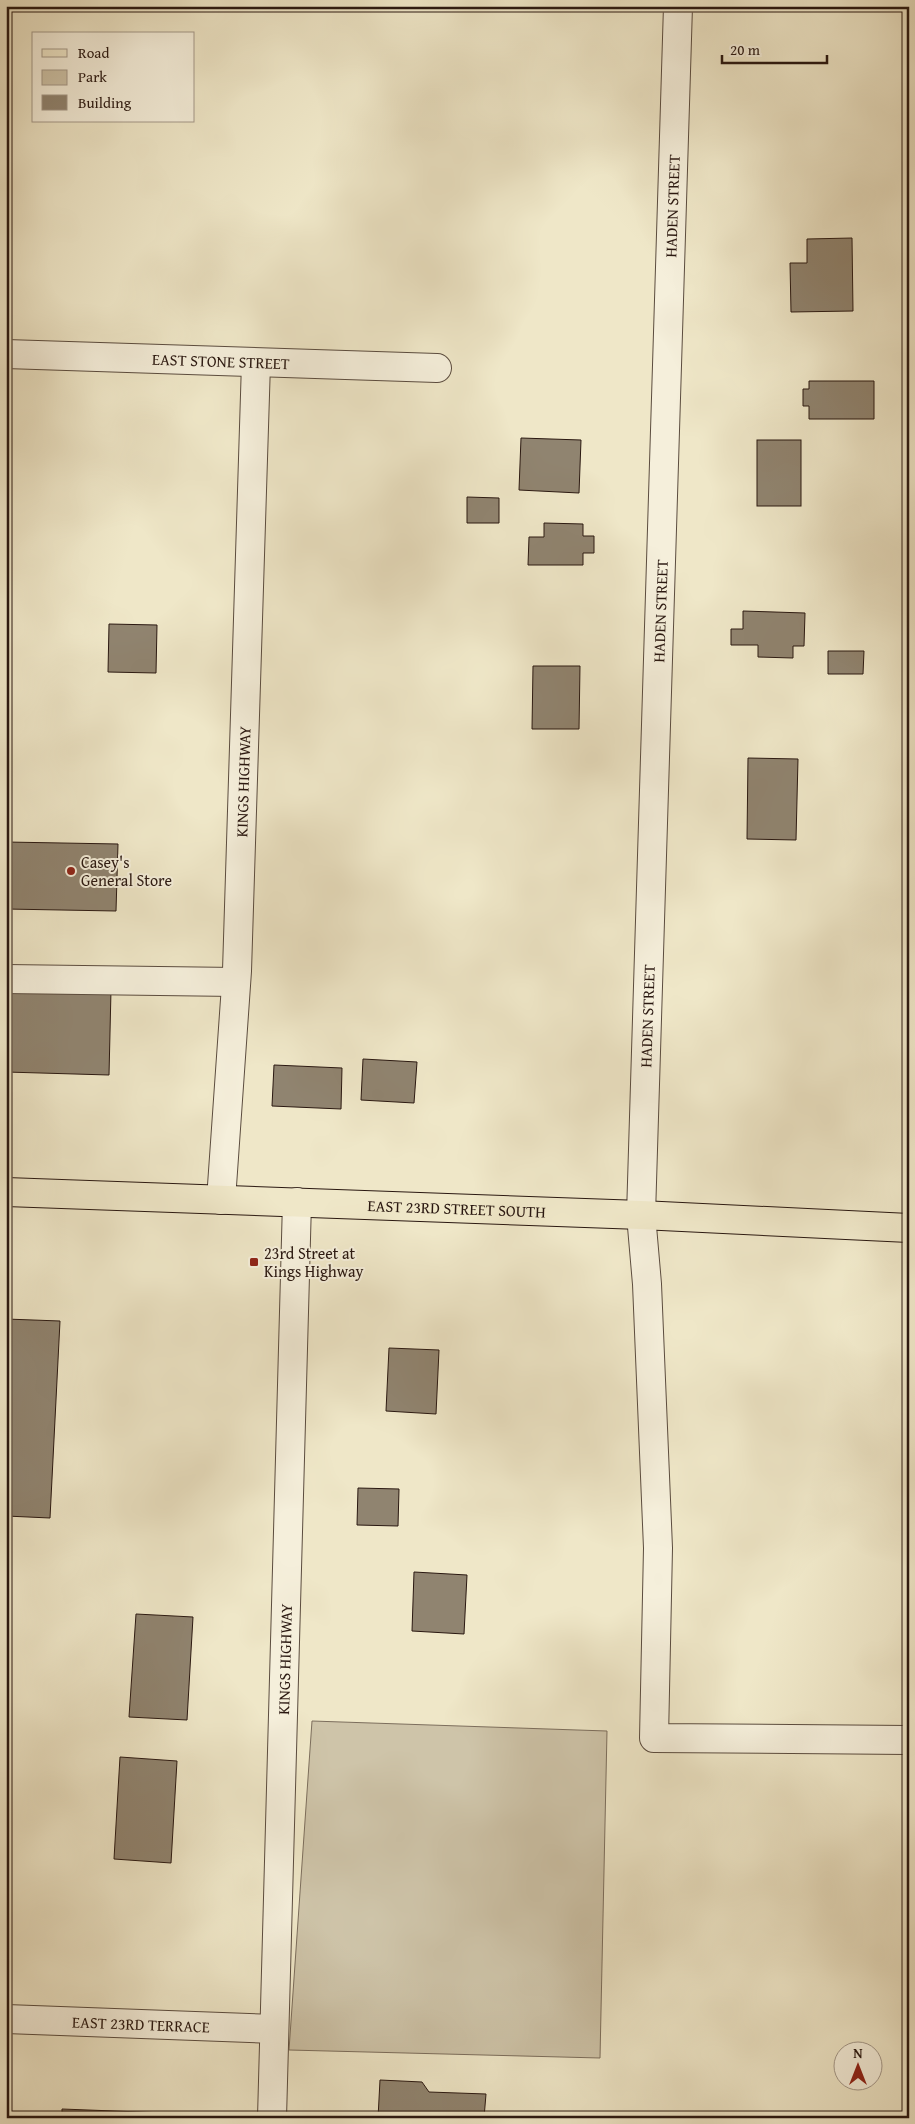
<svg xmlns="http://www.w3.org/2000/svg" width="915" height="2124" font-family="'Gentium Book Plus',serif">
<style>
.green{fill:#cec4a9;stroke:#7c6e5d}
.building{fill:#908470;stroke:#2a1811}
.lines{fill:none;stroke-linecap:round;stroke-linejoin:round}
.minor-casing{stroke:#5b4c3f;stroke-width:30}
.major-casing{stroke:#2a1811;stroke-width:30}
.minor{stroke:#f5efdb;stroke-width:28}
.major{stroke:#efe7c8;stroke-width:28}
.poi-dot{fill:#8f2418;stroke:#f5efdb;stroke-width:2}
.labels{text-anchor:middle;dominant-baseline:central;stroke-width:4;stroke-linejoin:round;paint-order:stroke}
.street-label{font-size:16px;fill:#2a1811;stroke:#f5efdb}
.poi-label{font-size:16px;fill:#2a1811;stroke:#f5efdb;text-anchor:start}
</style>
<rect width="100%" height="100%" fill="#efe7c8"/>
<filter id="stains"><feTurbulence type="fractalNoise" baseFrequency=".004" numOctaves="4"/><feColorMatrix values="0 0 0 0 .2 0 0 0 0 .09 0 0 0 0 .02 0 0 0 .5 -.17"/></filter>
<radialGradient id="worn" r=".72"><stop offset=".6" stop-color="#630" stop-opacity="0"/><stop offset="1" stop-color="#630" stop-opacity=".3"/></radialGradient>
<path class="green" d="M312 1721 607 1731 600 2058 289 2050Z"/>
<g class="building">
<path d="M852 238 853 311 791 312 790 263H807V239Z"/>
<path d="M809 381H874V419H809V406H803V389H809Z"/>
<path d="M521 438 581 440 579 493 519 490Z"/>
<rect x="757" y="440" width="44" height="66"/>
<path d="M467 497 499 498V523H467Z"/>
<path d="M544 523 583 524V536H594V553H583V565H528L529 537H544Z"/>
<path d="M743 611 805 613 804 646H793V658L758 657V645H731V629H743Z"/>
<path d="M109 624 157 625 156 673 108 672Z"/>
<path d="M828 651H864L863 674H828Z"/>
<path d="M533 666H580L579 729H532Z"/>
<path d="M748 758 798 759 796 840 747 839Z"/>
<path d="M6 842 118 844 116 911 6 909Z"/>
<path d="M7 988 111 990 109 1075 6 1072Z"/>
<path d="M363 1059 417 1062 414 1103 361 1100Z"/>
<path d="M274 1065 342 1068 341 1109 272 1106Z"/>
<path d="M6 1319 60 1321 50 1518 6 1516Z"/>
<path d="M389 1348 439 1350 436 1414 386 1411Z"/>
<path d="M358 1488 399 1489 398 1526 357 1525Z"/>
<path d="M414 1572 467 1575 464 1634 412 1631Z"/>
<path d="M136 1614 193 1617 187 1720 129 1717Z"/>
<path d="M120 1757 177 1761 171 1863 114 1859Z"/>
<path d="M380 2080 422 2082 429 2092 486 2094 484 2118H378Z"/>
<path d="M62 2109 166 2113 165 2118H62Z"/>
</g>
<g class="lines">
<g class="minor-casing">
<g id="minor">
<path d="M678 6 641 1215 647 1284 658 1548 654 1738 909 1740"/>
<path id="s1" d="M6 354 437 368"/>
<path d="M6 979 236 982"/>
<path id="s2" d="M221 1200 237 971 256 363"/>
<path id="s3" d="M6 2019 274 2029"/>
<path id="s4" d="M272 2118 297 1202"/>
</g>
</g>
<g class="major-casing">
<g id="major">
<path id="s5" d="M6 1192 641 1215 909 1228"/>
</g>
</g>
<use href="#minor" class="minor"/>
<use href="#major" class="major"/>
</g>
<g class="poi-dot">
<circle cx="71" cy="871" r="5"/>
<rect x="249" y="1257" width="10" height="10" rx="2.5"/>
</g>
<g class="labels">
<g class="street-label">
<text transform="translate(672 206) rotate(-88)">HADEN STREET</text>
<text stroke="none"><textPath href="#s1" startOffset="215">EAST STONE STREET</textPath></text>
<text transform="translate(660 611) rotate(-88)">HADEN STREET</text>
<text stroke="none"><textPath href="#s2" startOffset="419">KINGS HIGHWAY</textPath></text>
<text transform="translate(647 1016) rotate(-88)">HADEN STREET</text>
<text stroke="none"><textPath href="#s5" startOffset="451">EAST 23RD STREET SOUTH</textPath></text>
<text stroke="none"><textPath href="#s4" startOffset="459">KINGS HIGHWAY</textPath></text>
<text stroke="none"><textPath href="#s3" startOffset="135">EAST 23RD TERRACE</textPath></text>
</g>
<g class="poi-label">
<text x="81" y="862">Casey's<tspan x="81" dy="18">General Store</tspan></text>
<text x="264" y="1253">23rd Street at<tspan x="264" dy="18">Kings Highway</tspan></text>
</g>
</g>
<rect width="915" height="2124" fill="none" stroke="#efe7c8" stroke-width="25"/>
<rect x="8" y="8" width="900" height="2109" fill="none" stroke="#2a1811" stroke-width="2.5"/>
<rect x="12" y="12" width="890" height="2099" fill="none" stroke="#2a1811"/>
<rect x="32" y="32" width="162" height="90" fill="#f5efdb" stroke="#a4998a"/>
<rect x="42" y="49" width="25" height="8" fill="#efe7c8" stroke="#a4998a"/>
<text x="78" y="58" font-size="15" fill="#2a1811">Road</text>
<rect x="42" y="70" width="25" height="15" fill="#cec4a9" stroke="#a4998a"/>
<text x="78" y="82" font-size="15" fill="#2a1811">Park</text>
<rect x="42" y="95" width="25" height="15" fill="#908470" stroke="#a4998a"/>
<text x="78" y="108" font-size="15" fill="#2a1811">Building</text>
<g transform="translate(858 2066)"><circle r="24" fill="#f5efdb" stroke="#a4998a"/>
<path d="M0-4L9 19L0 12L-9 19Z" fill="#8f2418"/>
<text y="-8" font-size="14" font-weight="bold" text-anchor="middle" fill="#2a1811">N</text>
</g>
<path d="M722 55v8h105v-8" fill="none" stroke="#2a1811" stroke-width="2.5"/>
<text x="730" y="55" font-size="15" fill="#2a1811" stroke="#f5efdb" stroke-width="4" paint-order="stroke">20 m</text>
<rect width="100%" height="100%" filter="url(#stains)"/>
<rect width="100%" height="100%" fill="url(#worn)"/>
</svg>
